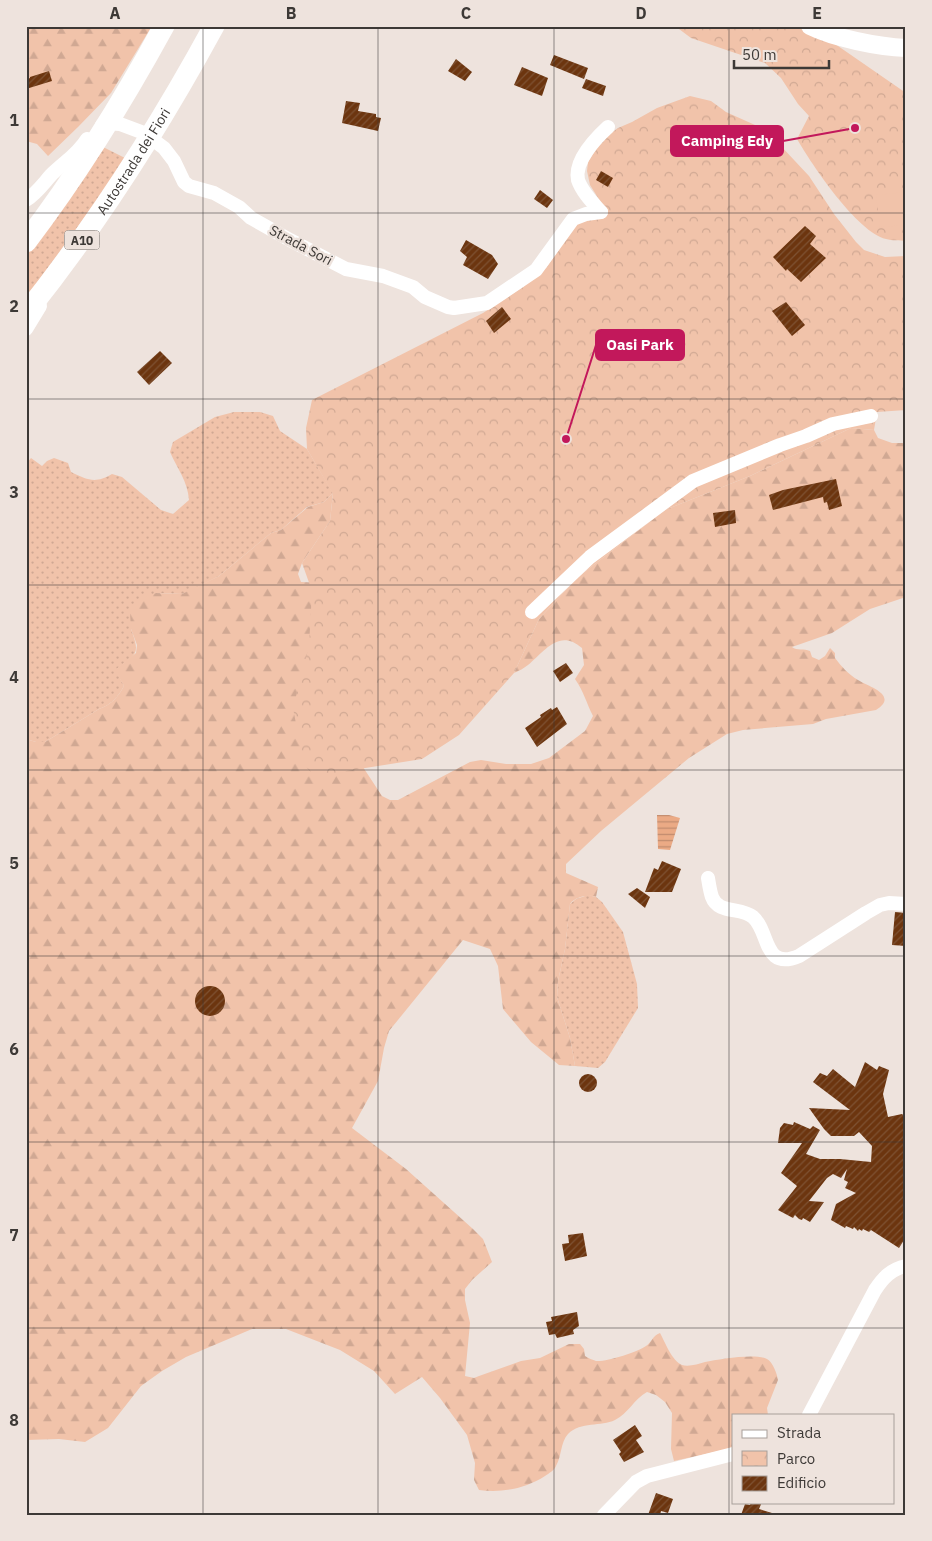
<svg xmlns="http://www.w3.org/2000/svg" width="932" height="1541" font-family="'IBM Plex Sans',sans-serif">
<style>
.grass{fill:url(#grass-dots)}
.forest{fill:url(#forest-firs)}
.park{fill:url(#park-crowns)}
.pitch{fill:#f1c3aa}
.water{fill:url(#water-rules)}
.building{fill:url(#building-hatch)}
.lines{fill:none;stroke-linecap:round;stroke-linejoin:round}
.minor{stroke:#fff;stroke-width:14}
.major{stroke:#fff;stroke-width:18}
.highway{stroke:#fff;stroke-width:21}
.grid{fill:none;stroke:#3d3936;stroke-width:1;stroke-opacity:0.55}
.labels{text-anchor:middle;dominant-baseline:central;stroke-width:5;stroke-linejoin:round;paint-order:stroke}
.shield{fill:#eee3dd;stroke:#726c68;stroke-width:1}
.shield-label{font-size:12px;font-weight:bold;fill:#3d3936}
.street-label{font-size:14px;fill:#3d3936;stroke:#eee3dd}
.leader{fill:none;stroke:#c2185b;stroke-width:2}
.callout-dot{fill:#c2185b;stroke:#eee3dd;stroke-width:2}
.callout{fill:#c2185b;stroke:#c2185b;stroke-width:2}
.callout-label{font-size:15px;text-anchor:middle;font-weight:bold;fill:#fff}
.neatline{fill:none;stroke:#3d3936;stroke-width:2}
.grid-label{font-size:16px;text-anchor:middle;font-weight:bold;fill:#3d3936}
</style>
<defs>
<pattern id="grass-dots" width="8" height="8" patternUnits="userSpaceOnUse" patternTransform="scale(1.25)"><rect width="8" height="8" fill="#f1c3aa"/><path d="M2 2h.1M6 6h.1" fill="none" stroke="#d0a893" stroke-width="1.8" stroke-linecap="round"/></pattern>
<pattern id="forest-firs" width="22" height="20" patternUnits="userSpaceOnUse" patternTransform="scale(1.25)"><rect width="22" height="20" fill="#f1c3aa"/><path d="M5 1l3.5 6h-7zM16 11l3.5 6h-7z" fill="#d0a893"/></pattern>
<pattern id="park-crowns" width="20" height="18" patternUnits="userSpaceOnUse" patternTransform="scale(1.25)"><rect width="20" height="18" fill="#f1c3aa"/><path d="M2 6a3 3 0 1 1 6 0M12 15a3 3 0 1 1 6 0" fill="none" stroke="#d0a893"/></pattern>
<pattern id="water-rules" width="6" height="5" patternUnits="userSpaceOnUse" patternTransform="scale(1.25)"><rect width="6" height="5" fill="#ebaa85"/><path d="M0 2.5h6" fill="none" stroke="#c08b6e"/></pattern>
<pattern id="building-hatch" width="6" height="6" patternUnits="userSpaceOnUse" patternTransform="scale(1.25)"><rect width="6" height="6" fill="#6c350f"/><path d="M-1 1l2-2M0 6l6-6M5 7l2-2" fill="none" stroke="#7e5233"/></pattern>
</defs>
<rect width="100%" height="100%" fill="#eee3dd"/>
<g class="grass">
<path d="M103 147 127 159 26 298V254Z"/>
<path d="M234 412H260L273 416 280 431 307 449 333 493 324 502 307 507 281 530 271 533 219 576 190 591 182 594 156 593 131 629C141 656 136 653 116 670L124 686C118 697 111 705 99 709L45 742H36L26 739V464L31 458 42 466 47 461 54 458 68 463 71 472C88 480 95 484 112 474L122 477 161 510 173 514 189 500C188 482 177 468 170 452L173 442 215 417Z"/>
<path d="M588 895 596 897 602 902 623 932 637 984 638 1008 605 1062 598 1068 575 1066 570 1038 557 997 558 981 565 949 570 904 576 899Z"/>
</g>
<g class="forest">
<path d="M26 26H152L111 93 78 127 48 156 37 144 26 141Z"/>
<path d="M851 428 874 430 878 438 892 443H906V597L870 609 832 633 792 647C797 651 804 648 810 651L812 657 819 660 825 656 830 648 835 653V658C842 667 848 674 858 680 867 686 900 695 876 710L826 719 813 724 743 730 727 734 689 758 601 831 566 864V873L598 887 596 897C588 894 575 897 570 904L565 949 558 981 557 997 570 1038 575 1066 559 1065 531 1042 503 1009 498 966 490 949 463 940 389 1031 384 1048 378 1081 352 1128 406 1169 473 1229 483 1239 492 1262 472 1280 465 1289V1300L470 1323 465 1376 474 1378 479 1376 521 1361 540 1358 569 1344H580L584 1349 585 1356C588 1358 593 1360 596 1361 606 1362 638 1352 646 1346 652 1342 652 1336 660 1333 665 1342 672 1361 682 1365 689 1367 698 1364 705 1362 719 1359 756 1353 767 1359 773 1362 777 1374 778 1380L767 1408 768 1415H733V1448L674 1461 671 1449 672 1413 665 1402 656 1395 647 1392C634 1399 628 1414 615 1420 601 1427 581 1421 568 1434 560 1443 562 1456 556 1466 554 1471 549 1473 545 1476 525 1489 501 1493 479 1490L474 1480 475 1463 467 1435 440 1398 422 1377 395 1394 374 1371 340 1350 286 1329H252L186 1357 162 1371 141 1386 108 1428 85 1442 59 1439 26 1440V739L36 742H45L99 709C111 705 118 697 124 686L115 670 136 653 137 645 131 629 130 612 141 598 156 593 182 594 219 576 271 533 281 530 308 507 324 502 333 493 330 521 302 563 298 574 301 582 341 584 359 761 382 796 390 800H398L470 762 481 760 506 764H531L549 758 585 731 593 716C586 702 584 692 575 679L584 665 582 648C559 628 545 651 528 665 524 668 519 671 514 673L539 619 578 577 665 510 750 476Z"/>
</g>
<g class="park">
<path d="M675 26H795L825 37 906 93V241C900 240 892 241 886 239 857 232 812 165 797 139L809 116 798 104 781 78 765 63 691 38Z"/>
<path d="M690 96 711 101 726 112 766 130 809 176 834 214 856 242 864 250 885 257 906 256V410L877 412 874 430 851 428 750 476 665 510 578 577 539 619 514 673 459 735 422 759 315 776 304 765 293 708 309 646 312 591 302 563 330 521 333 494 307 449 306 428 312 400 483 313 523 287 547 267 570 232 600 201 590 185 587 171 588 162 602 140 618 128 632 122 657 108Z"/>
</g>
<path class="pitch" d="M906 192V225L880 227 876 195Z"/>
<path class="water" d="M657 815H669L680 818 670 850 658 849Z"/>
<g class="building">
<path d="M554 55 588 68 584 79 550 65Z"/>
<path d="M456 59 472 72 465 81 448 71Z"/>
<path d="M522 67 548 78 542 96 514 85Z"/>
<path d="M49 71 52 81 26 89V80L30 78V77Z"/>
<path d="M586 79 606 86 603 96 582 88Z"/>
<path d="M346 101 360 103 358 111 376 114V117L381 118 378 131 342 123Z"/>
<path d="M601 171 613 178 608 187 596 180Z"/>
<path d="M540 190 553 200 547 208 534 199Z"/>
<path d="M805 226 816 236 810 244 826 258 801 282 787 269 786 271 773 257Z"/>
<path d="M466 240 492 255 498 264 488 279 463 265 467 257 460 251Z"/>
<path d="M786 302 805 325 792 336 772 311Z"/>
<path d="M502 307 511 319 494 333 486 321Z"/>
<path d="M160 351 172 363 149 385 137 372Z"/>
<path d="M836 479 842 506 829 510 827 502 824 503 823 497 773 510 769 495 783 490Z"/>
<path d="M735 510 736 523 715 527 713 513Z"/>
<path d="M566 663 573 673 560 682 553 671Z"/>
<path d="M557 707 567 724 537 747 525 728 541 717 540 715 551 708 552 710Z"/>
<path d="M662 861 681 869 672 892H645L654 868 658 870Z"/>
<path d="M637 888 650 897 645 908 628 894Z"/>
<path d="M895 912 906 913V946L892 945Z"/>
<circle cx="210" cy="1001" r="15"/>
<path d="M865 1062 877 1070 879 1066 889 1070 883 1094 888 1117 902 1114 906 1117V1237L899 1248 871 1230 869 1232 863 1229 862 1231 859 1229 858 1231 854 1227 853 1229 846 1226 845 1228 831 1220 836 1204 856 1193 845 1188 848 1182 844 1180 847 1169 841 1178 833 1174 827 1178 809 1201 824 1202 810 1222 803 1218 802 1220 799 1219 795 1215 793 1218 778 1210 797 1186 781 1173 802 1143H778L780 1128 784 1123 793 1125 794 1122 810 1129 813 1126 820 1130 806 1154 820 1159H840L871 1162 872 1146 859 1132 854 1136H831L824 1129 809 1108 850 1110 813 1082 820 1073 827 1076 833 1069 855 1087Z"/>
<circle cx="588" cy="1083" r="9"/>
<path d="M583 1233 587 1256 565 1261 562 1244 569 1243 568 1235Z"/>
<path d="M577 1312 579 1326 573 1330 574 1334 557 1338 555 1334 549 1335 546 1322 552 1321 551 1317Z"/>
<path d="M635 1425 642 1436 636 1440 644 1452 624 1462 619 1454 621 1452 613 1440Z"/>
<path d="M656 1493 673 1499 668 1513 661 1511 660 1515H648Z"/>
<path d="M751 1502H762L759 1509 772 1513V1515H741L745 1504 750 1505Z"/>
</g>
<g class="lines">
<g class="minor">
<path d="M102 125 105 123 120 124 144 133 164 148 174 161 184 182 189 186 214 193 239 207 251 218 290 240 346 269 383 276 413 287 425 297 448 307 454 308 487 303 536 270 573 219 586 214 601 212"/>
<path d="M26 200C36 194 43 184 51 175 63 163 78 154 87 139"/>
<path d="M601 212C593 203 582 192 578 180 574 161 596 138 608 127"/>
<path d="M26 329 40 306"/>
<path d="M532 612 590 557 693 481 780 445 806 436 833 424 871 416"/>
<path d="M708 878C709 884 710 891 712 897 718 914 741 907 753 917 770 932 763 971 799 956L866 913 880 905 889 903 906 904"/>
<path d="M809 1415 875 1290C883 1278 891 1269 906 1266"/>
<path d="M604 1515 636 1482 647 1476 733 1454"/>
</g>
<path class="major" d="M810 26C834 38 879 47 906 48"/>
<g class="highway">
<path d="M26 242C78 174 123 101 164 26"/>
<path id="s1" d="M26 313C98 223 159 127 214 26"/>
</g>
</g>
<path class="grid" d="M203 26V1515M378 26V1515M554 26V1515M729 26V1515M26 213H906M26 399H906M26 585H906M26 770H906M26 956H906M26 1142H906M26 1328H906"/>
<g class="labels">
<rect class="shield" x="64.5" y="230.5" width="35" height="19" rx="4"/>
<g class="shield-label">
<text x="82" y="240">A10</text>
</g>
<g class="street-label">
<text stroke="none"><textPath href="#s1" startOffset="186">Autostrada dei Fiori</textPath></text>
<text transform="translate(301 245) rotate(28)">Strada Sori</text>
</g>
</g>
<path class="leader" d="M855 128L783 141M566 439L596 345"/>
<g class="callout-dot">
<circle cx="855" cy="128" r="5"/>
<circle cx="566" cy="439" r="5"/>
</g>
<g class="callout">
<rect x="671" y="126" width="112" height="30" rx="5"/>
<rect x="596" y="330" width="88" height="30" rx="5"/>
</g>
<g class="callout-label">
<text x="727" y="146">Camping Edy</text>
<text x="640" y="350">Oasi Park</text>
</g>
<rect width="932" height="1541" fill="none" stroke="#eee3dd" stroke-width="55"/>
<rect x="732" y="1414" width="162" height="90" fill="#eee3dd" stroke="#a79f9a"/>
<rect x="742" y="1430" width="25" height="8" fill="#ffffff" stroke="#a79f9a"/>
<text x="777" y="1438" font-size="15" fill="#3d3936">Strada</text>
<rect x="742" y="1451" width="25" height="15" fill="url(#park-crowns)" stroke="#a79f9a"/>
<text x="777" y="1464" font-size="15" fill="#3d3936">Parco</text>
<rect x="742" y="1476" width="25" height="15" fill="url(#building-hatch)" stroke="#a79f9a"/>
<text x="777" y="1488" font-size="15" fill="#3d3936">Edificio</text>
<path d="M734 60v8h95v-8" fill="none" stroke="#3d3936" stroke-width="2.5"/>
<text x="742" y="60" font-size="15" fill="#3d3936" stroke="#eee3dd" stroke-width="4" paint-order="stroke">50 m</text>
<rect x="28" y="28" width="876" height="1486" class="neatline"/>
<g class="grid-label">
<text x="115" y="19">A</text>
<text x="291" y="19">B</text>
<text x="466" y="19">C</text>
<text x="641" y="19">D</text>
<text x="817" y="19">E</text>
<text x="14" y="126">1</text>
<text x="14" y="312">2</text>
<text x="14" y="498">3</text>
<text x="14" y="683">4</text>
<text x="14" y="869">5</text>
<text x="14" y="1055">6</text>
<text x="14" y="1241">7</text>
<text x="14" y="1426">8</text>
</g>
</svg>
